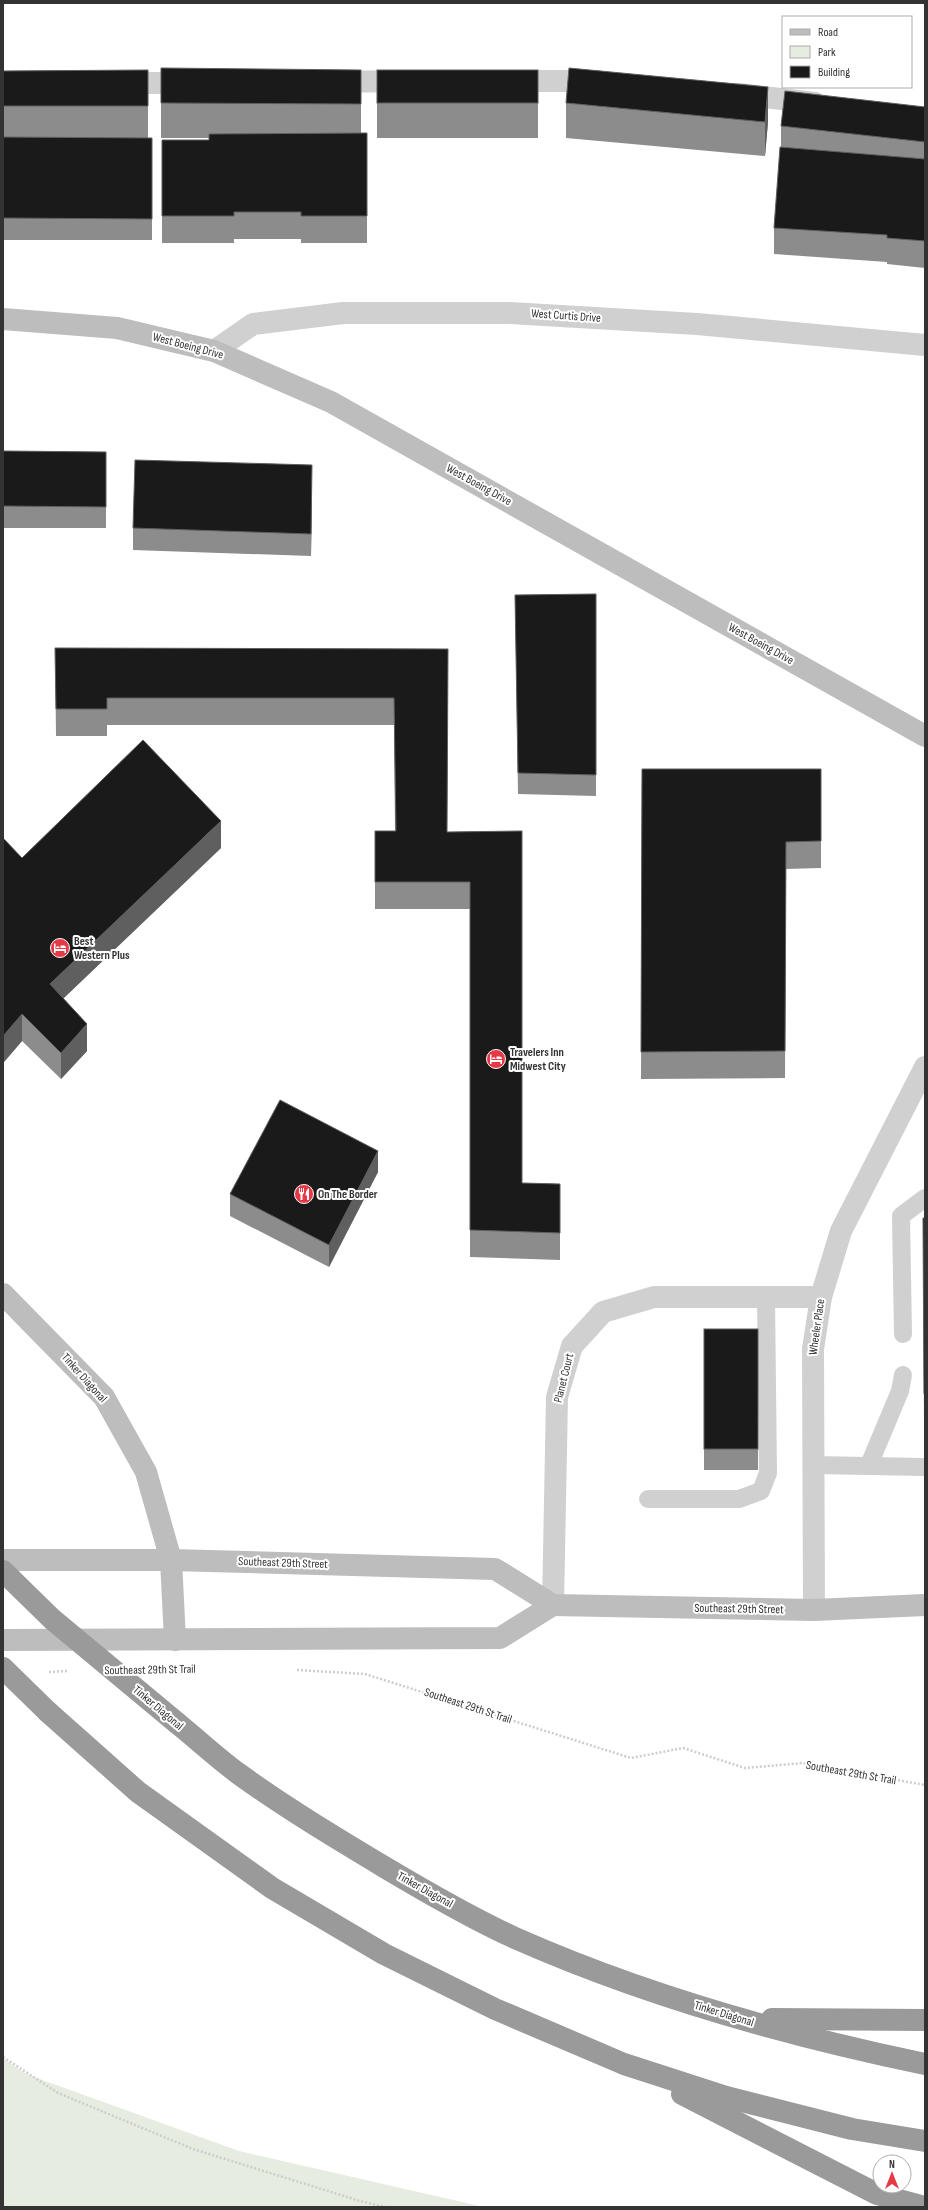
<svg xmlns="http://www.w3.org/2000/svg" width="928" height="2210" font-family="'Sofia Sans Condensed',sans-serif">
<style>
.green{fill:#e6ecdf}
.lines{fill:none;stroke-linecap:round;stroke-linejoin:round}
.path{stroke:#cdcdcd;stroke-width:2.5;stroke-dasharray:2 2;stroke-linecap:butt}
.lane{stroke:#d0d0d0;stroke-width:18}
.street{stroke:#d0d0d0;stroke-width:22}
.secondary{stroke:#bdbdbd;stroke-width:22}
.highway{stroke:#9a9a9a;stroke-width:22}
.highway-bridge{stroke:#9a9a9a;stroke-width:22}
.wall{fill:#8c8c8c}
.shaded-wall{fill:#5f5f5f}
.building{fill:#1a1a1a;stroke:#5f5f5f}
.labels{text-anchor:middle;dominant-baseline:central;stroke-width:4;stroke-linejoin:round;paint-order:stroke}
.street-label{font-size:12px;fill:#333;stroke:#fff}
.poi-label{font-size:12px;font-weight:bold;fill:#333;stroke:#fff;text-anchor:start}
</style>
<rect width="100%" height="100%" fill="#fff"/>
<path class="green" d="M3 2058 26 2074 239 2151 484 2207H3Z"/>
<g class="lines">
<g class="path">
<path d="M297 1670 365 1674 631 1758 683 1748 745 1768 803 1763 925 1785"/>
<path d="M49 1672 68 1671"/>
<path d="M3 2057 58 2093 193 2149 360 2201 386 2207"/>
</g>
<g class="lane">
<path d="M903 1334 901 1216 925 1198"/>
<path d="M812 1465 925 1467"/>
<path d="M869 1465 900 1391 903 1375"/>
<path d="M648 1499H739L761 1491 768 1473 766 1297"/>
</g>
<g class="street">
<path d="M508 81H598"/>
<path d="M332 82 406 81"/>
<path d="M118 83H192"/>
<path d="M739 94 815 103"/>
<path d="M214 351 253 324 343 313H510L697 324 925 345"/>
<path d="M553 1605 557 1397 572 1346 603 1312 654 1297H821"/>
<path d="M814 1610 813 1349 821 1297 841 1231 925 1067"/>
</g>
<g class="secondary">
<path d="M3 319 117 328 214 351 331 402 925 736"/>
<path d="M3 1294 104 1397 146 1472 171 1560 175 1640"/>
<path d="M3 1560H171L495 1569 553 1605 814 1610 925 1605"/>
<path d="M3 1640 500 1638 553 1605"/>
</g>
<g class="highway">
<path d="M48 1712 138 1792 272 1888 384 1954 495 2009 624 2064 726 2097 852 2129 925 2141"/>
<path d="M177 1723C198 1740 217 1758 239 1774 286 1808 336 1838 386 1868 428 1893 471 1918 515 1938 646 1996 785 2035 925 2064"/>
<path d="M772 2019 925 2020"/>
<path d="M682 2094 877 2194 925 2207"/>
</g>
<g class="highway-bridge">
<path d="M3 1571 52 1619 177 1723"/>
<path d="M3 1668 48 1712"/>
</g>
</g>
<g class="wall">
<path d="M148 70V138H152V240H3V71Z"/>
<path d="M361 70V133H367V243H301V239H234V243H162V140H209V138H161V103Z"/>
<rect x="377" y="70" width="161" height="68"/>
<path d="M566 103 768 122 765 156 566 138Z"/>
<path d="M925 107V268L887 264V262L774 254V228L781 147V126Z"/>
<path d="M3 451 106 452V528H3Z"/>
<path d="M312 486 311 556 133 550V528Z"/>
<path d="M596 594V796L518 794 515 595Z"/>
<path d="M55 648 448 649 447 832 522 831V1183L560 1184V1260L470 1257V909H375V831H395L394 725H107V736H56Z"/>
<path d="M642 769H821V868L786 869 785 1078 641 1079Z"/>
<path d="M3 838 22 858 221 848 63 999 87 1051 61 1079 22 1041 4 1062 3 1061Z"/>
<path d="M378 1172 329 1267 230 1216V1194Z"/>
<path d="M923 1218H925V1421H924Z"/>
<rect x="704" y="1329" width="54" height="141"/>
</g>
<g class="shaded-wall">
<path d="M768 87V122L765 156V122Z"/>
<path d="M312 465V486L311 556V534Z"/>
<path d="M221 821V848L50 1011V984Z"/>
<path d="M22 1014V1041L4 1062V1035Z"/>
<path d="M87 1024V1051L61 1079V1053Z"/>
<path d="M378 1151V1172L329 1267V1245Z"/>
</g>
<g class="building">
<path d="M161 68 361 70V104L161 103Z"/>
<path d="M569 68 768 87 765 122 566 103Z"/>
<path d="M148 70V106H3V71Z"/>
<rect x="377" y="70" width="161" height="33"/>
<path d="M785 91 925 107V142L781 126Z"/>
<path d="M367 133V216H301V212H234V216H162V140H209V134Z"/>
<path d="M3 137 152 138V219L3 218Z"/>
<path d="M780 147 925 159V241L887 238V235L774 228Z"/>
<path d="M3 451 106 452V507L3 506Z"/>
<path d="M135 460 312 465 311 534 133 528Z"/>
<path d="M596 594V775L518 773 515 595Z"/>
<path d="M55 648 448 649 447 832 522 831V1183L560 1184V1233L470 1230V882H375V831H396L394 698H107V709H56Z"/>
<path d="M143 740 221 821 50 984 87 1024 61 1053 22 1014 4 1035 3 1034V838L22 858Z"/>
<path d="M642 769H821V841L786 842 785 1051 641 1052Z"/>
<path d="M280 1100 378 1151 329 1245 230 1194Z"/>
<path d="M923 1218H925V1394H924Z"/>
<rect x="704" y="1329" width="54" height="120"/>
</g>
<defs>
<g id="hotel-disc" transform="scale(1)"><circle r="9.5" fill="#e63946" stroke="#fff"/><path d="M-6-4.5h1.5V1H6V5H4.5V3h-9V5H-6ZM-4 0a1.8 1.8 0 1 1 3.6 0ZM.5 0V-2.5h3Q6-2.5 6 0Z" fill="#fff"/></g>
<g id="restaurant-disc" transform="scale(1)"><circle r="9.5" fill="#e63946" stroke="#fff"/><path d="M-5-6h1v4h1v-4h1v4h1v-4h1v5L-1.5 .5V6h-2V.5L-5-1ZM5-6V6H3V1.5H1.5Q1.5-4 5-6Z" fill="#fff"/></g>
</defs>
<g fill-rule="evenodd">
<use href="#hotel-disc" x="60" y="948"/>
<use href="#hotel-disc" x="496" y="1059"/>
<use href="#restaurant-disc" x="304" y="1194"/>
</g>
<g class="labels">
<g class="street-label">
<text transform="translate(566 316) rotate(4)">West Curtis Drive</text>
<text transform="translate(188 346) rotate(15)">West Boeing Drive</text>
<text transform="translate(479 485) rotate(29)">West Boeing Drive</text>
<text transform="translate(761 644) rotate(29)">West Boeing Drive</text>
<text transform="translate(817 1327) rotate(-82)">Wheeler Place</text>
<text transform="translate(84 1378) rotate(48)">Tinker Diagonal</text>
<text transform="translate(564 1378) rotate(-76)">Planet Court</text>
<text transform="translate(283 1563) rotate(2)">Southeast 29th Street</text>
<text transform="translate(739 1609) rotate(1)">Southeast 29th Street</text>
<text transform="translate(150 1670) rotate(-1)">Southeast 29th St Trail</text>
<text transform="translate(468 1706) rotate(18)">Southeast 29th St Trail</text>
<text transform="translate(158 1708) rotate(40)">Tinker Diagonal</text>
<text transform="translate(851 1773) rotate(10)">Southeast 29th St Trail</text>
<text transform="translate(425 1890) rotate(29)">Tinker Diagonal</text>
<text transform="translate(724 2014) rotate(17)">Tinker Diagonal</text>
</g>
<g class="poi-label">
<text x="74" y="941">Best<tspan x="74" dy="14">Western Plus</tspan></text>
<text x="510" y="1052">Travelers Inn<tspan x="510" dy="14">Midwest City</tspan></text>
<text x="318" y="1194">On The Border</text>
</g>
</g>
<rect width="928" height="2210" fill="none" stroke="#333333" stroke-width="8"/>
<rect x="782" y="16" width="130" height="72" fill="#ffffff" stroke="#adadad"/>
<rect x="790" y="29" width="20" height="6" fill="#bdbdbd" stroke="#adadad"/>
<text x="818" y="36" font-size="12" fill="#333333">Road</text>
<rect x="790" y="46" width="20" height="12" fill="#e6ecdf" stroke="#adadad"/>
<text x="818" y="56" font-size="12" fill="#333333">Park</text>
<rect x="790" y="66" width="20" height="12" fill="#1a1a1a" stroke="#adadad"/>
<text x="818" y="76" font-size="12" fill="#333333">Building</text>
<g transform="translate(892 2174)"><circle r="19" fill="#ffffff" stroke="#adadad"/>
<path d="M0-3L7 15L0 10L-7 15Z" fill="#e63946"/>
<text y="-6" font-size="11" font-weight="bold" text-anchor="middle" fill="#333333">N</text>
</g>
</svg>
